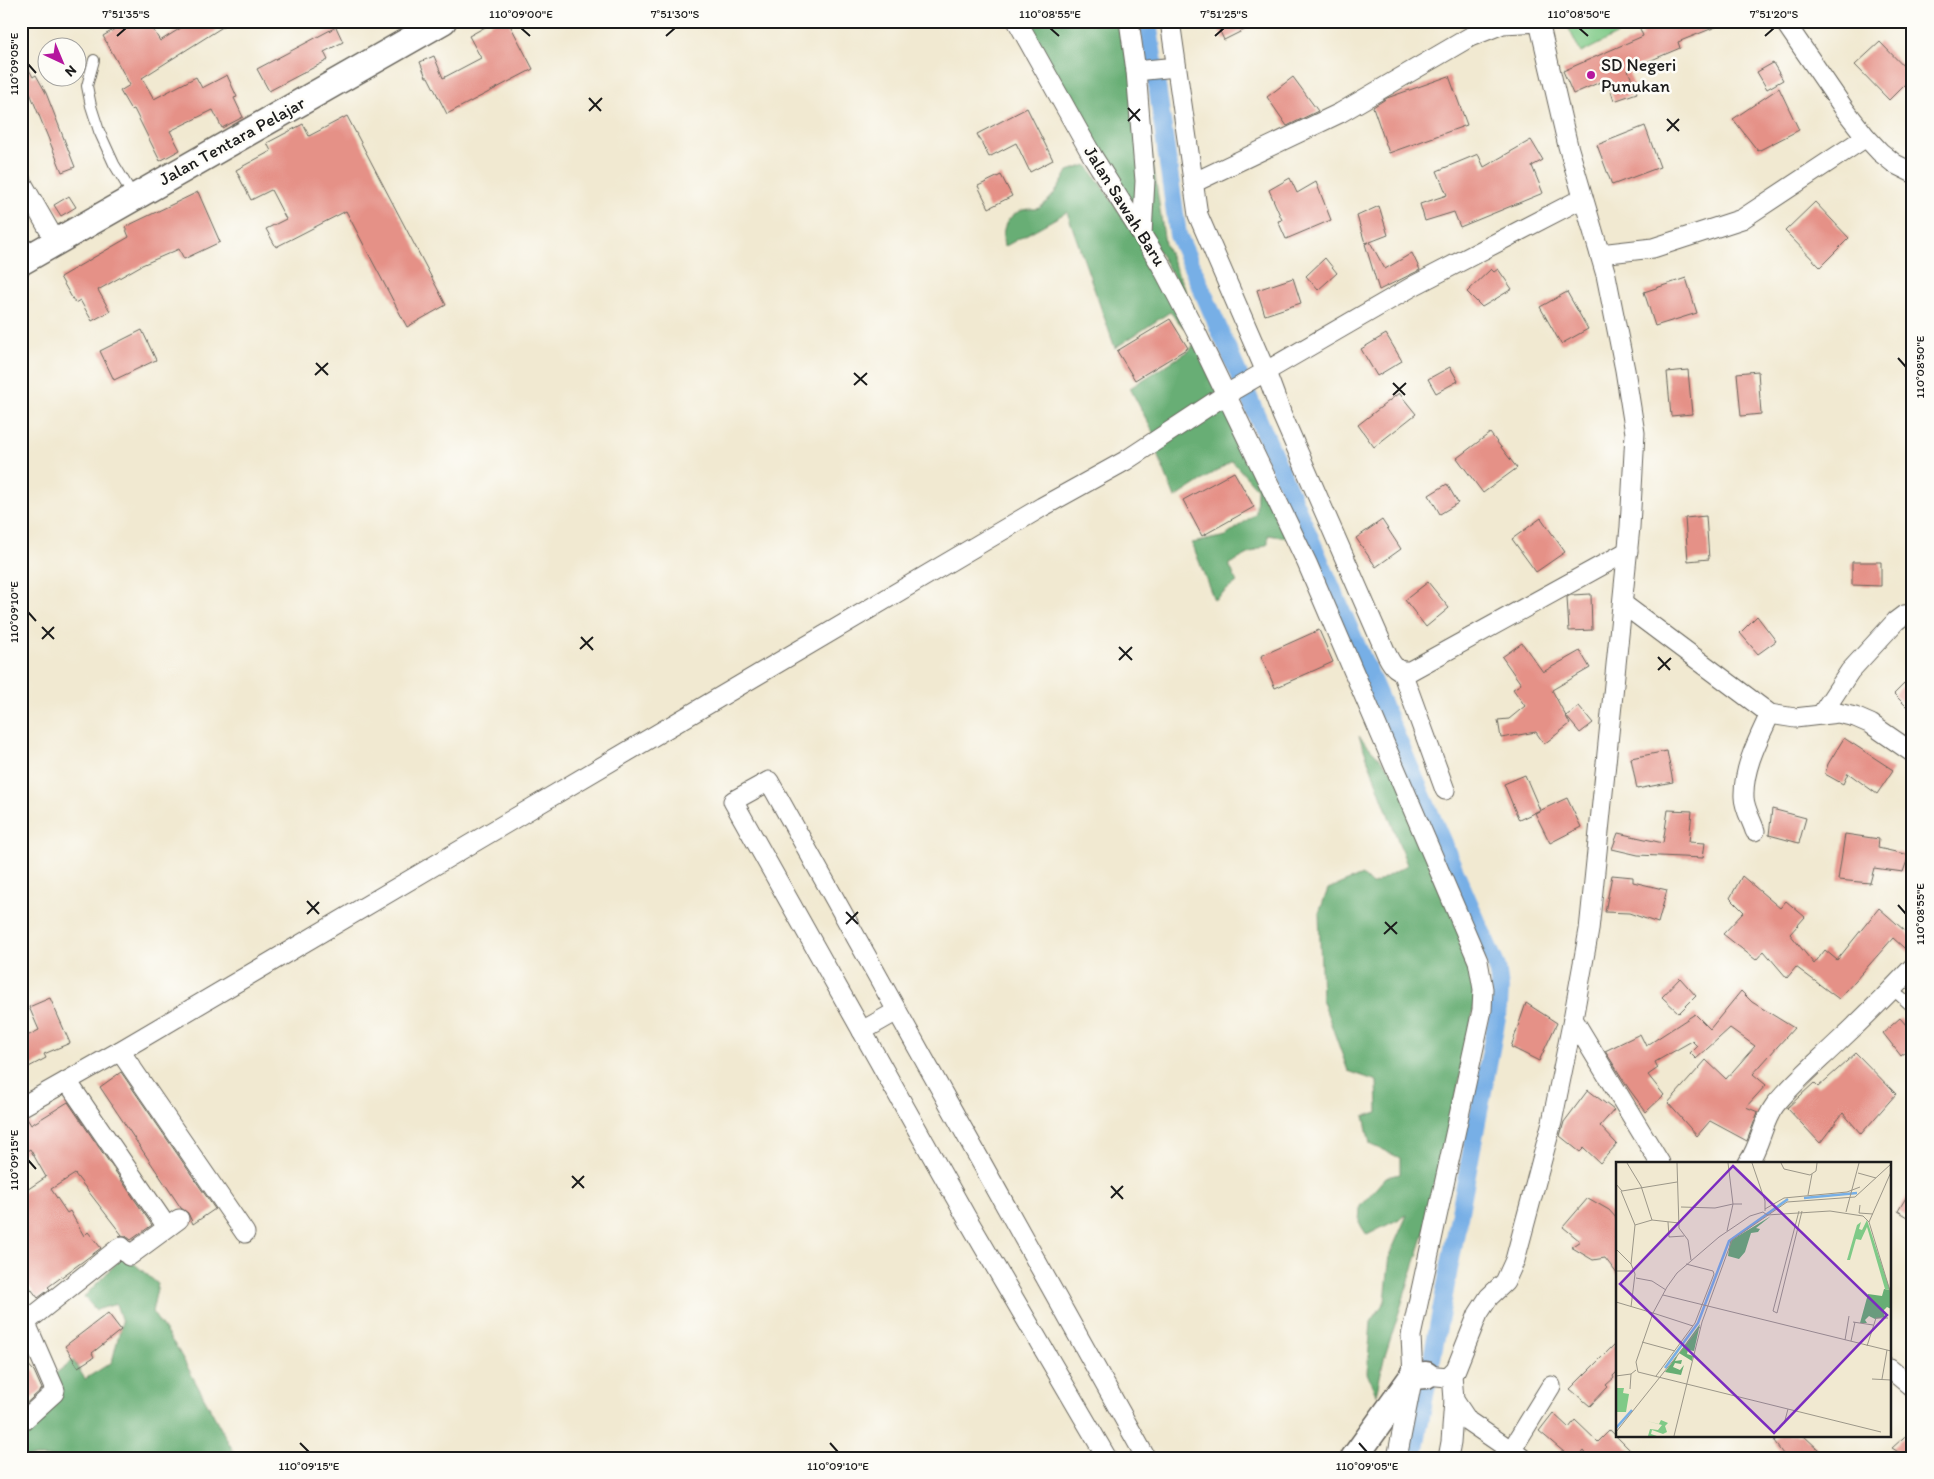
<svg xmlns="http://www.w3.org/2000/svg" width="1934" height="1479" font-family="Itim,sans-serif">
<style>
.green{fill:#7fca87;stroke:#4e7352}
.forest{fill:#67ae74;stroke:#426548}
.lines{fill:none;stroke-linecap:round;stroke-linejoin:round}
.canal{stroke:#77afe6;stroke-width:18}
.building{fill:#e59187}
.lane-casing{stroke:#67645b;stroke-width:12}
.street-casing{stroke:#67645b;stroke-width:21}
.secondary-casing{stroke:#67645b;stroke-width:29}
.lane{stroke:#fff;stroke-width:10}
.street{stroke:#fff;stroke-width:19}
.secondary{stroke:#fff;stroke-width:26}
.ticks{fill:none;stroke:#1c1c1c;stroke-width:2}
.poi-dot{fill:#b5179e;stroke:#fdfcf7;stroke-width:2}
.labels{text-anchor:middle;dominant-baseline:central;stroke-width:5;stroke-linejoin:round;paint-order:stroke}
.poi-label{font-size:18px;fill:#1c1c1c;stroke:#fdfcf7;text-anchor:start}
.street-label{font-size:18px;fill:#1c1c1c;stroke:#fdfcf7}
.inset-river{fill:none;stroke:#77afe6;stroke-width:2.5}
.inset-road{fill:none;stroke:#9c9789;stroke-width:1}
.view{fill:#7b2cbf;fill-opacity:0.15;stroke:#7b2cbf;stroke-width:2.5}
.inset-edge{fill:none;stroke:#1c1c1c;stroke-width:2.5}
.neatline{fill:none;stroke:#1c1c1c;stroke-width:2}
.ticks-label{font-size:12px;text-anchor:middle;fill:#1c1c1c}
</style>
<rect width="100%" height="100%" fill="#fdfcf7"/>
<filter id="ink" filterUnits="userSpaceOnUse"><feTurbulence type="fractalNoise" baseFrequency=".02" numOctaves="2"/><feDisplacementMap in="SourceGraphic" scale="10" xChannelSelector="R" yChannelSelector="G"/><feConvolveMatrix kernelMatrix="1 2 1 2 8 2 1 2 1" color-interpolation-filters="sRGB"/></filter>
<filter id="wash" filterUnits="userSpaceOnUse"><feTurbulence type="fractalNoise" baseFrequency=".0096" numOctaves="4" result="noise"/><feDisplacementMap in="SourceGraphic" scale="20" xChannelSelector="R" yChannelSelector="G"/><feGaussianBlur stdDeviation="1.12" result="paint"/><feColorMatrix in="noise" values="0 0 0 0 0 0 0 0 0 0 0 0 0 0 0 0 0 1.4 0 .05"/><feComposite in="paint" operator="in"/></filter>
<g filter="url(#wash)">
<rect width="100%" height="100%" fill="#f1e9d1"/>
<path class="green" d="M1579 21H1622L1626 30 1581 53 1568 27Z"/>
<g class="forest">
<path d="M1039 21H1132L1165 244 1196 315 1028 29Z"/>
<path d="M1087 165 1158 267 1184 328 1170 312 1115 348 1067 212 1004 247C1001 230 1005 216 1023 210 1028 208 1034 210 1039 208 1051 201 1062 183 1068 171Z"/>
<path d="M1195 342 1287 538 1268 535V544L1229 564 1237 582 1214 600 1192 543 1226 536 1256 513 1257 489 1232 461 1175 498 1153 443 1157 440 1130 388 1190 350Z"/>
<path d="M1359 736 1399 779 1481 972 1437 1193 1384 1359 1376 1395 1367 1373 1371 1322 1385 1301 1390 1254 1407 1215 1367 1235 1359 1223 1360 1206 1386 1177 1400 1174V1158L1370 1144 1364 1116 1378 1112 1377 1081 1348 1071 1322 999 1319 913 1328 889 1362 875 1372 885 1407 865Z"/>
<path d="M124 1255 158 1284 152 1312 177 1348 237 1458 21 1457V1436L61 1395 51 1377 73 1360 85 1379 112 1362 122 1322 116 1304 96 1310 84 1297Z"/>
</g>
<g class="lines">
<path class="canal" d="M1148 21 1178 235 1497 967 1500 988 1499 1007 1413 1458"/>
</g>
<g id="blocks">
<g class="building">
<path d="M128 21H148L160 41 192 21H232L142 78 154 99 196 77 202 88 227 75 237 97 234 98 243 117 222 128 213 110 170 131 180 150 160 161 134 109 131 110 120 91 130 85 103 36Z"/>
<path d="M496 21H508L533 69 447 114 428 77H426L420 62 434 56 443 78 481 58 469 36Z"/>
<path d="M1215 21H1262L1224 40Z"/>
<path d="M1637 21 1728 22 1678 42 1680 48 1628 70 1637 93 1614 101 1607 79 1573 94 1563 71 1643 36Z"/>
<path d="M336 27 343 42 324 52 328 60 269 91 257 69Z"/>
<path d="M1880 42 1913 76 1889 100 1855 65Z"/>
<path d="M21 55 33 77 36 75 46 93 75 167 62 172 30 93 21 98Z"/>
<path d="M1773 63 1783 80 1767 89 1757 72Z"/>
<path d="M1449 76 1467 125 1389 153 1373 107 1387 98Z"/>
<path d="M1293 77 1318 111 1287 126 1267 97Z"/>
<path d="M1779 88 1799 130 1758 151 1733 119Z"/>
<path d="M1027 108 1053 160 1030 172 1016 143 989 157 977 134Z"/>
<path d="M347 116 446 305 407 327 346 211 276 247 266 229 286 219 271 190 251 200 236 170 271 151 267 143 303 124 309 136Z"/>
<path d="M1645 126 1660 167 1612 185 1597 145Z"/>
<path d="M1531 140 1543 160 1532 166 1543 193 1460 227 1454 212 1425 221 1420 204 1447 195 1437 171 1478 154 1484 167Z"/>
<path d="M1001 175 1012 196 989 208 978 186Z"/>
<path d="M1290 178 1297 193 1316 182 1331 220 1286 239 1278 221 1282 220 1269 190Z"/>
<path d="M198 192 220 242 184 259 179 249 142 265 98 290 110 311 92 321 80 300 75 303 60 277 129 237 125 227Z"/>
<path d="M69 196 76 207 61 216 54 205Z"/>
<path d="M1815 202 1849 238 1820 267 1785 231Z"/>
<path d="M1379 206 1388 235 1370 242 1385 269 1412 253 1420 270 1379 290 1365 244 1369 242 1365 243 1357 216Z"/>
<path d="M1325 258 1337 273 1318 290 1306 276Z"/>
<path d="M1491 269 1494 272 1498 269 1512 289 1482 307 1467 292Z"/>
<path d="M1293 278 1301 303 1265 315 1257 290Z"/>
<path d="M1686 278 1697 313 1655 326 1644 292Z"/>
<path d="M1567 292 1588 329 1561 344 1540 307Z"/>
<path d="M1170 319 1188 348 1135 380 1117 351Z"/>
<path d="M142 330 156 360 114 380 100 351Z"/>
<path d="M1386 334 1402 361 1377 376 1361 349Z"/>
<path d="M1450 367 1458 381 1436 393 1428 379Z"/>
<path d="M1688 370 1692 414 1671 416 1667 372Z"/>
<path d="M1758 371 1761 414 1741 416 1737 373Z"/>
<path d="M1399 393 1416 414 1374 447 1358 425Z"/>
<path d="M1490 433 1517 468 1483 493 1457 458Z"/>
<path d="M1234 472 1254 507 1202 536 1183 500Z"/>
<path d="M1447 484 1458 503 1440 514 1429 495Z"/>
<path d="M1706 516 1709 559 1688 561 1685 518Z"/>
<path d="M1541 518 1565 552 1536 572 1512 539Z"/>
<path d="M1382 520 1401 549 1376 567 1356 538Z"/>
<path d="M1852 562H1881V586L1852 585Z"/>
<path d="M1428 582 1449 608 1426 627 1405 600Z"/>
<path d="M1591 594 1592 630 1569 631 1567 597 1571 595Z"/>
<path d="M1757 616 1776 641 1758 654 1740 633Z"/>
<path d="M1319 630 1333 662 1275 688 1261 656Z"/>
<path d="M1522 643 1543 672 1580 651 1590 668 1552 690 1570 724 1544 744 1536 732 1501 738 1498 720 1509 719 1525 706 1513 689 1521 684 1502 657Z"/>
<path d="M1913 675V713L1894 694Z"/>
<path d="M1579 706 1593 723 1580 733 1566 716Z"/>
<path d="M1844 738 1893 770 1877 794 1848 773 1843 784 1825 774 1828 764Z"/>
<path d="M1667 751 1673 782 1637 789 1631 758Z"/>
<path d="M1525 775 1540 810 1519 820 1504 784Z"/>
<path d="M1567 798 1581 827 1550 843 1535 813Z"/>
<path d="M1772 809 1806 818 1799 843 1769 835Z"/>
<path d="M1668 810 1692 811 1689 842 1705 843 1703 858 1638 855 1612 849 1618 833 1663 843Z"/>
<path d="M1845 834 1879 839 1878 848 1909 855 1903 872 1874 868 1870 883 1838 880Z"/>
<path d="M1612 875 1633 877V882L1667 890 1658 923 1629 913 1605 912Z"/>
<path d="M1742 876 1780 908 1786 901 1805 917 1790 934 1814 964 1825 950 1837 960 1879 908 1913 938V956L1893 938 1839 999 1796 967 1787 978 1764 951 1756 960 1723 934 1744 912 1730 898Z"/>
<path d="M1680 978 1696 996 1679 1013 1662 997Z"/>
<path d="M1741 991 1752 1002 1794 1028 1753 1074 1766 1085 1746 1107 1758 1112 1747 1141 1710 1121 1697 1136 1668 1103 1706 1060 1726 1079 1755 1046 1730 1028 1696 1059 1690 1053 1697 1046 1692 1041 1655 1062 1658 1068 1648 1075 1664 1095 1646 1112 1629 1089 1605 1051 1640 1034 1646 1046 1695 1014 1710 1029Z"/>
<path d="M50 998 70 1043 44 1054 46 1058 21 1071V1039L39 1030 29 1007Z"/>
<path d="M1526 1003 1557 1023 1539 1061 1511 1047Z"/>
<path d="M1900 1018 1913 1033V1046L1901 1056 1883 1033Z"/>
<path d="M1856 1053 1896 1094 1861 1134 1843 1113 1820 1143 1787 1108 1814 1083 1818 1087Z"/>
<path d="M121 1072 215 1209 193 1224 188 1213 181 1208 100 1087Z"/>
<path d="M1588 1090 1614 1110 1600 1126 1617 1144 1600 1163 1584 1148 1580 1152 1560 1136 1564 1122Z"/>
<path d="M68 1102 152 1225 131 1240 126 1236H119L122 1235 75 1174 51 1189 67 1213 70 1211 84 1236 88 1232 101 1248 48 1287 50 1289 38 1298 21 1276V1194L46 1177 30 1149 21 1155V1118L26 1117 31 1125Z"/>
<path d="M1913 1186V1220L1898 1211Z"/>
<path d="M1588 1198 1609 1210 1618 1220V1275L1605 1258 1593 1260 1571 1247 1580 1241 1563 1227Z"/>
<path d="M108 1313 121 1330 92 1353 94 1357 78 1367 65 1346Z"/>
<path d="M1618 1341V1371L1613 1376 1614 1378 1606 1385 1608 1387 1590 1406 1570 1389Z"/>
<path d="M21 1357 34 1371 42 1389 21 1408Z"/>
<path d="M1553 1413 1569 1428 1575 1420 1598 1442 1610 1430 1630 1450 1623 1458H1589L1583 1451 1577 1458H1571L1539 1431Z"/>
<path d="M1913 1429V1458H1908L1892 1448Z"/>
<path d="M1781 1435H1803L1819 1450 1812 1458H1786L1774 1442Z"/>
</g>
</g>
</g>
<g filter="url(#ink)">
<use href="#blocks" fill-opacity="0" stroke="#67645b" stroke-width="1"/>
<g class="lines">
<g class="lane-casing">
<g id="lane">
<path d="M94 60 87 86 91 106 99 131 114 164 134 197"/>
<path d="M1892 989 1913 1008"/>
</g>
</g>
<g class="street-casing">
<g id="street">
<path d="M1017 21 1093 157 1161 265 1196 332 1307 563 1478 961 1483 989 1482 1010 1411 1336 1413 1376 1397 1458"/>
<path d="M1129 21 1136 71 1145 181 1142 234"/>
<path d="M1170 21 1198 215 1266 372 1282 415 1387 655C1393 667 1397 672 1410 671L1628 551"/>
<path d="M1784 21 1845 110 1866 137 1880 152 1895 164 1913 173"/>
<path d="M1136 71 1176 67"/>
<path d="M21 181 56 242"/>
<path d="M1193 183 1340 113 1470 37 1503 24 1539 22 1568 146 1606 275 1625 370 1635 433 1630 527 1589 930 1573 1019 1552 1122 1515 1260 1505 1282 1489 1297 1478 1314 1456 1369 1448 1377 1426 1375"/>
<path d="M1600 254 1653 248 1742 219 1866 137"/>
<path d="M1623 604 1770 714 1795 718 1838 713 1855 717 1871 724 1913 753"/>
<path d="M1402 672 1445 790"/>
<path d="M1821 715 1850 671 1896 621 1904 615 1913 614"/>
<path d="M1755 831C1752 821 1744 808 1744 797 1743 768 1758 740 1770 714"/>
<path d="M1573 1019 1660 1163"/>
<path d="M862 1031 897 1011"/>
<path d="M120 1051 245 1233"/>
<path d="M67 1081 167 1227"/>
<path d="M21 1107 120 1051 1042 507 1125 461 1225 395 1415 285 1583 198"/>
<path d="M1748 1163C1761 1145 1762 1122 1775 1105 1793 1083 1815 1064 1835 1045 1862 1020 1888 994 1913 967"/>
<path d="M21 1312 55 1390 54 1393 21 1423"/>
<path d="M26 1322 119 1248 122 1247 129 1256 179 1219"/>
<path d="M1890 1369 1913 1388"/>
<path d="M1452 1374 1454 1400 1468 1421 1522 1458"/>
<path d="M1511 1451 1551 1386"/>
<path d="M1107 1458 968 1220 733 801 769 781 1146 1458"/>
<path d="M1448 1458 1451 1442 1454 1400"/>
</g>
</g>
<g class="secondary-casing">
<g id="secondary">
<path d="M1539 21H1541"/>
<path d="M21 262 443 21"/>
<path d="M1354 1458 1413 1376 1426 1375"/>
</g>
</g>
<use href="#lane" class="lane"/>
<use href="#street" class="street"/>
<use href="#secondary" class="secondary"/>
</g>
</g>
<path class="ticks" d="M521 28 530 36M1050 28 1059 36M1579 28 1588 36M117 36 126 28M666 36 675 28M1215 36 1224 28M1765 36 1774 28M28 64 36 73M589 98 601 111M1128 108 1140 121M589 111 602 98M1667 119 1679 131M1128 121 1140 109M1667 131 1679 119M1898 358 1906 367M316 363 328 375M854 373 867 385M315 375 328 363M1393 383 1405 395M854 385 867 373M1393 395 1406 383M28 612 36 621M42 627 54 639M581 637 593 650M42 639 54 627M1119 647 1132 660M580 649 593 637M1658 657 1670 670M1119 660 1132 647M1658 670 1671 658M307 901 319 914M1898 905 1906 914M846 912 858 924M307 914 319 902M1385 922 1397 934M846 924 858 912M1384 934 1397 922M28 1160 36 1169M572 1176 584 1188M1111 1186 1123 1199M572 1188 584 1176M1111 1198 1123 1186M300 1443 309 1452M830 1443 838 1452M1359 1443 1367 1452"/>
<circle class="poi-dot" cx="1591" cy="75" r="5"/>
<g class="labels">
<g class="poi-label">
<text x="1601" y="65">SD Negeri<tspan x="1601" dy="21">Punukan</tspan></text>
</g>
<g class="street-label">
<text transform="translate(232 141) rotate(-29)">Jalan Tentara Pelajar</text>
<text transform="translate(1125 206) rotate(58)">Jalan Sawah Baru</text>
</g>
</g>
<g transform="translate(1616 1162)">
<rect width="275" height="275" fill="#f1e9d1"/>
<path d="M251 58 274 128 269 127 251 65 245 78 240 77 234 98H231L241 63 245 60 243 67 246 68ZM1 226H8L7 231 13 232 10 250H0ZM45 258 52 261 49 264 51 270 47 272 36 268 35 272 41 274H32L34 267 42 268 46 263 31 259 43 262Z" fill="#7fca87"/>
<path d="M155 54 140 66 144 67 142 70 135 71 129 90 123 97 112 94 114 79ZM268 127 274 128 275 147 271 145 267 149 269 155 259 157 253 154 249 158 251 161H244L252 132 266 134ZM84 162 78 189 72 188 71 192 77 194 76 199 63 191 59 199 66 198 65 202 59 201 57 205 64 208 68 203 65 213 49 210Z" fill="#67ae74"/>
<path class="inset-river" d="M188 36 241 31M49 206 82 161 113 79 172 37M0 266 16 248"/>
<path class="inset-road" d="M11 1 25 24 36 58 63 61M61 1 63 66 72 78 75 98M112 1 117 42H126M136 1 149 39V49M165 1 168 7 194 13 200 9 201 1M242 11 260 16M0 22 6 29 61 20M5 29 19 63 15 102M192 33 196 12M244 43 243 51 257 52M65 45 99 46 117 42 111 69M149 47 168 36 231 30 244 25M183 49 157 149 161 151 186 49M230 50 243 1M52 60 53 75 68 74M253 60 275 10M19 63 36 58M0 87 15 102 19 112 15 145M0 109H18M20 116 36 119 50 128M47 133 275 189M0 140 37 151 20 200 22 210 265 270M237 160 257 163M77 164 37 151 51 125 61 111 103 75 134 54 147 50 151 53 214 49 247 54 253 60 275 132M229 178 233 154M235 179 239 160M26 180 59 189M251 184 260 156H272M0 214 15 212 20 208M40 214 79 161 98 112 97 109 70 102M256 217 275 218M266 217 271 188M14 227 15 212M168 262 172 247M0 270 84 165M58 274 86 160 116 78 171 40 239 35 275 2"/>
<path class="view" d="M117 4 271 153 158 271 4 122Z"/>
<rect width="275" height="275" class="inset-edge"/>
</g>
<rect width="1934" height="1479" fill="none" stroke="#fdfcf7" stroke-width="55"/>
<g transform="translate(62 62) rotate(136)"><circle r="24" fill="#fdfcf7" stroke="#a3a29f"/>
<path d="M0-4L9 19L0 12L-9 19Z" fill="#b5179e"/>
<text y="-8" font-size="14" font-weight="bold" text-anchor="middle" fill="#1c1c1c">N</text>
</g>
<rect x="28" y="28" width="1878" height="1424" class="neatline"/>
<g class="ticks-label">
<text x="126" y="18">7°51'35"S</text>
<text x="521" y="18">110°09'00"E</text>
<text x="675" y="18">7°51'30"S</text>
<text x="1050" y="18">110°08'55"E</text>
<text x="1224" y="18">7°51'25"S</text>
<text x="1579" y="18">110°08'50"E</text>
<text x="1774" y="18">7°51'20"S</text>
<text transform="translate(14 64) rotate(-90)" y="4">110°09'05"E</text>
<text transform="translate(1920 367) rotate(-90)" y="4">110°08'50"E</text>
<text transform="translate(14 612) rotate(-90)" y="4">110°09'10"E</text>
<text transform="translate(1920 914) rotate(-90)" y="4">110°08'55"E</text>
<text transform="translate(14 1160) rotate(-90)" y="4">110°09'15"E</text>
<text x="309" y="1470">110°09'15"E</text>
<text x="838" y="1470">110°09'10"E</text>
<text x="1367" y="1470">110°09'05"E</text>
</g>
</svg>
